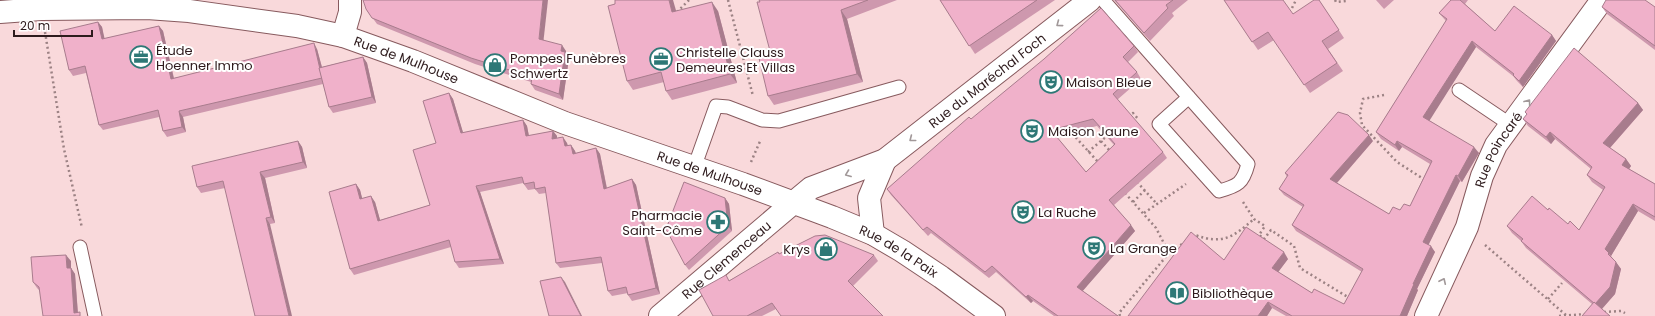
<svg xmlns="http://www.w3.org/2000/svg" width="1655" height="316" font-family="Poppins,sans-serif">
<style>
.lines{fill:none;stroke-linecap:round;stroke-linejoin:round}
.service-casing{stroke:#875a5e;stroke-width:15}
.minor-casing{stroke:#875a5e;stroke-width:24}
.tertiary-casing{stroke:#875a5e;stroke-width:24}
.path{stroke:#9c8284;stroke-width:2.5;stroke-dasharray:2 3;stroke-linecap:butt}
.service{stroke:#fff;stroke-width:13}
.minor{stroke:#fff;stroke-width:22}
.tertiary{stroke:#fff;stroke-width:22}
.wall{fill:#ce98ae;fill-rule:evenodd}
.shaded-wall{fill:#a87c8d}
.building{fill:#f0b1ca;stroke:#a87c8d;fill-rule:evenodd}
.oneway{stroke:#a19899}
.labels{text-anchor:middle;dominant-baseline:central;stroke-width:4;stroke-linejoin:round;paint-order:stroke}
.poi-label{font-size:13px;fill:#2e1b1d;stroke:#fff;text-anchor:start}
.street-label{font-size:13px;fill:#2e1b1d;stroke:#fff}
</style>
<rect width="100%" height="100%" fill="#f9d9db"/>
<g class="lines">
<g class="service-casing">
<g id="service">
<path d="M1103 0 1248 164C1243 183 1238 186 1219 191L1159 124 1189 97"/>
<path d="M1459 90 1511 125"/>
<path d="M694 168 716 106 728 107 762 120 779 121 899 87"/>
<path d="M80 247 95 316"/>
</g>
</g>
<g class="minor-casing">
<g id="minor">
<path d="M343 36 350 12V0"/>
<path id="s1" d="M660 316 793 203"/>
</g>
</g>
<g class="tertiary-casing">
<g id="tertiary">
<path id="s2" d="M0 12 41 9 147 8 189 11 297 26 343 36 413 61 565 123 743 184 832 217 873 234 902 251 941 277 994 316"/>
<path id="s3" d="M793 203 811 188 885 160 1090 0"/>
<path d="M873 234 869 198 885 160"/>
<path id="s4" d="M1426 316 1467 227 1482 176 1496 145 1602 0"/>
</g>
</g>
<g class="path">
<path d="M728 0 753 96"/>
<path d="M1335 0 1336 2 1346 1"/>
<path d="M1292 8 1296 0"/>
<path d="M677 12 689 0"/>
<path d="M45 32 64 149 82 228"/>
<path d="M1384 95 1363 99 1360 113 1362 125 1397 162 1425 180"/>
<path d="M1129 117 1133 113 1139 120"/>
<path d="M1069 130 1099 163"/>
<path d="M1101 141 1110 151"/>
<path d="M1088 152 1108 135"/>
<path d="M751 162 761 139"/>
<path d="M1137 182 1157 204"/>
<path d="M1125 193 1156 228 1169 253"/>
<path d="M1133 202 1145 190"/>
<path d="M1243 202 1254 219 1265 226 1259 235 1264 239 1271 230 1294 246 1300 268 1351 299"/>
<path d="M1144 213 1186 184"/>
<path d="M1192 237 1195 235C1223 245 1233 237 1254 219"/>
<path d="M1485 245 1567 316"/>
<path d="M1548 299 1562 283"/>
<path d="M1604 312 1621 311 1625 313"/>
<path d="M1120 316 1119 313 1169 253 1185 242"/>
<path d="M1559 316 1586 314"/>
</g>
<use href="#service" class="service"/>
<use href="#minor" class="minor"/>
<use href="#tertiary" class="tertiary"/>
</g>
<g class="wall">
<path d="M759 0H897L847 19 863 82 774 105 768 96 770 51Z"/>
<path d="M940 0H1055L975 54Z"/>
<path d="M1114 0H1188L1172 13 1174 16 1150 41Z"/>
<path d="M1224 0 1293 14 1319 0 1344 38 1328 49 1343 71 1310 93 1274 40 1258 50Z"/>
<path d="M1376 0H1394L1384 9Z"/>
<path d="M1451 0H1468L1465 4 1495 31 1552 35 1556 41 1523 87 1517 81 1513 76 1476 47 1429 120 1479 153 1462 182 1460 181 1428 245 1435 252 1417 289 1418 290 1407 316H1286L1272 308 1267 316H1128L1224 260 1288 259 1278 272 1312 293 1344 304 1362 272 1296 231 1292 225 1303 207 1284 195 1279 189 1287 177 1285 173 1373 141 1337 183 1389 214 1400 210 1410 206 1430 164 1402 147 1399 151 1381 139 1376 132 1446 21 1439 13Z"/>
<path d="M1602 7H1655V50L1607 14Z"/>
<path d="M366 9 544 40 566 51V53L569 58 563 100 535 90 531 84V82L475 64 377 24Z"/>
<path d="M676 11H718L737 83 672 100 666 91 664 82 633 90 627 81Z"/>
<path d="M98 22 102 27 104 39 159 26 163 31 174 78 317 49 322 67 363 57 367 63 376 103 333 113 329 107 323 84 183 117 186 132 167 137 163 131 159 117 103 130 99 125 86 73 73 76 69 70Z"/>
<path d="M1134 46 1138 52 1128 62 1137 72 1141 79 1117 100 1163 152 1167 158 1114 205 1135 231 1082 291 1118 316H1054L1033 301 1031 303 996 272 989 278 931 233 928 236 891 195 887 189 971 119ZM1097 126 1114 145 1086 172 1056 136Z"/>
<path d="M449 93 453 99 463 133 523 120 527 126 529 136 553 131 557 136V138L567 143 568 146 571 145 575 151 576 153 596 148 600 154 607 188 632 179 636 185 660 294 632 301 628 295V293L612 296 608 291 602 263 560 268 556 263 546 193 539 194 535 189 528 190 523 183 480 192 504 264 459 268 455 262 451 247 354 275 350 269 356 184 360 190 362 199 375 202 380 220 430 205 436 143Z"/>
<path d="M1638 103 1643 110 1610 148 1626 159 1631 166 1629 169 1655 184V221L1638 211 1611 256 1621 269 1615 294 1602 309 1592 304 1526 248 1521 241 1512 233 1507 226 1548 210 1568 224 1579 230 1603 190 1592 182 1587 175 1591 169 1555 139 1551 144 1528 126 1523 119 1527 115 1525 112Z"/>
<path d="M298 141 302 147 307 168 265 178 275 223 270 224 225 188 201 193 197 187Z"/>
<path d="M725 198 729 204 732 231 689 270 685 265Z"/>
<path d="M779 254 874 255 878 261 853 286 776 309 762 316H713L730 280Z"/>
<path d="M71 261V268L75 274 78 313 82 316 39 290 37 288 33 282Z"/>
</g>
<g class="shaded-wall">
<path d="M543 0H548L543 45 539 39Z"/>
<path d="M669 0H673L679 21 672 12Z"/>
<path d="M712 2 718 11 737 83 730 74Z"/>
<path d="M841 10 847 19 863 82 857 74Z"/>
<path d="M98 22 102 27 106 45 102 39Z"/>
<path d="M159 26 163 31 175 84 171 79Z"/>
<path d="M1552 35 1556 41 1523 87 1519 81Z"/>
<path d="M1472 41 1476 47 1428 123 1423 117Z"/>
<path d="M314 43 317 49 326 83 322 77Z"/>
<path d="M562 45 566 51V53L569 58 563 100 559 94 561 51Z"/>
<path d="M363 57 367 63 376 103 372 97Z"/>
<path d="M449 93 453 99 465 139 461 133Z"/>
<path d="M1638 103 1643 110 1608 150 1603 143Z"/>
<path d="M179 111 183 117 186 132 182 127Z"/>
<path d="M523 120 527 126 530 142 526 136Z"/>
<path d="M553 131 557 136 556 145 552 139Z"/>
<path d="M1550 132 1555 139 1551 144 1546 137Z"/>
<path d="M1369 135 1373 141 1335 185 1330 179Z"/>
<path d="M563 137 567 143 569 152 565 146Z"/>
<path d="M298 141 302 147 307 168 303 162Z"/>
<path d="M1397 141 1402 147 1399 151 1395 145Z"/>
<path d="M571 145 575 151 577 159 573 154Z"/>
<path d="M1474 147 1479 153 1462 182 1458 176Z"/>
<path d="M596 148 600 154 608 195 604 189Z"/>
<path d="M1626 159 1631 166 1627 172 1622 165Z"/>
<path d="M260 172 265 178 275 223 271 217Z"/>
<path d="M1456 175 1460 181 1427 248 1423 242Z"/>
<path d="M632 179 636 185 660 294 656 288Z"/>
<path d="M356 184 360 190 364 205 360 199Z"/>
<path d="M476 186 480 192 504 264 500 259Z"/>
<path d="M371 196 375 202 382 227 378 221Z"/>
<path d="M725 198 729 204 732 231 728 226Z"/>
<path d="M1633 204 1638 211 1611 256 1605 249Z"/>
<path d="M266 218 270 224 292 316H289Z"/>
<path d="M1131 225 1135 231 1081 293 1077 287Z"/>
<path d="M1431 246 1435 252 1417 289 1418 290 1407 316H1400L1413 284Z"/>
<path d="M1284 252 1288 259 1276 275 1272 268Z"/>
<path d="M66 255 71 261V268L75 274 78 316 74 313 67 268Z"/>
<path d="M1616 262 1621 269 1615 294 1600 311 1595 304Z"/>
<path d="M561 277 565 282 582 316H581Z"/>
<path d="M1028 295 1033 301 1031 303 1026 297Z"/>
<path d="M1268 302 1272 308 1267 316H1258Z"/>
</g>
<g class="building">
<path d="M363 0H543L539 39 562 45 561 51 565 52 559 94 531 84 532 77 471 58 372 18 366 9Z"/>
<path d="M615 0H669L672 12 712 2 730 74 666 91 661 72 627 81 608 6 615 4Z"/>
<path d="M759 0H868L841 10 857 74 768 96 758 54 770 51 757 2H760Z"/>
<path d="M940 0H1037L969 46Z"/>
<path d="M1115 0H1173L1166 5 1168 8 1144 33Z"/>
<path d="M1224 0H1283L1293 14 1314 0H1319L1339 30 1322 41 1337 63 1304 85 1268 32 1252 42Z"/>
<path d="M1451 0H1460L1495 31 1514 6 1552 35 1519 81 1513 75 1514 74 1472 41 1423 117 1474 147 1458 176 1456 175 1423 242 1431 246 1413 284H1414L1400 316H1292L1268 302 1258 316H1128L1191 232 1224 260 1246 227 1284 252 1272 268 1312 293 1314 289 1344 304 1363 269 1292 225 1304 205 1279 189 1288 175 1285 173 1338 112 1348 115 1369 135 1330 179 1389 214 1393 207 1400 210 1404 204 1410 206 1432 161 1397 141 1395 145 1376 132 1447 19 1439 13Z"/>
<path d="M1606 0H1645L1655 7V46L1602 7Z"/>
<path d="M1101 8 1134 46 1123 57 1137 72 1113 94 1163 152 1109 200 1131 225 1077 287 1118 316H1058L1028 295 1026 297 992 266 985 272 927 227 923 230 887 189 969 117 971 119 1044 59ZM1093 119 1115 144 1086 172 1051 130Z"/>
<path d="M98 22 102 39 159 26 171 79 314 43 322 78 179 111 182 127 163 131 158 110 99 125 85 66 69 70 60 31Z"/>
<path d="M1574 48 1638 103 1603 143 1626 159 1622 165 1655 184V217L1633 204 1605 249 1609 253 1608 254 1616 262 1610 287 1595 304 1521 241 1523 239 1507 226 1532 196 1548 210 1549 208 1568 224 1570 221 1579 230 1605 187 1587 175 1592 167 1550 132 1546 137 1523 119 1527 114 1525 112Z"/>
<path d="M363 57 372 97 329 107 319 68Z"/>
<path d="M449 93 461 133 523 120 526 136 553 131 552 139 563 137 565 146 571 145 573 154 596 148 604 189 632 179 656 288 628 295 626 287 608 291 601 257 556 263 545 187 535 189 534 182 524 184 522 177 476 186 500 259 455 262 449 240 350 269 329 192 356 184 360 199 371 196 378 221 430 205 413 150 436 143 423 101Z"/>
<path d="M298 141 303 162 260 172 271 217 266 218 289 316H255L223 181 197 187 192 166Z"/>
<path d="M684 182 725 198 728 226 685 265 666 229Z"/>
<path d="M825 235 874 255 848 281 883 316H781L772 303 747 316H713L699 290 726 275 729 281 778 252 779 254 815 236Z"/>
<path d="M66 255 67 268H71L74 313 80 312V316H43L39 287 33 282 31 257Z"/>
<path d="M561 277 581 316H549L540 281Z"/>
<path d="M1594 302 1610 316H1582Z"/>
</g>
<defs><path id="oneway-chevron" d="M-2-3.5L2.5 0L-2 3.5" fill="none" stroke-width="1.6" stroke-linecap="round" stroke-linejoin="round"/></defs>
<g class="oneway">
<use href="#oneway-chevron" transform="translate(1059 24) rotate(143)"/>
<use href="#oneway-chevron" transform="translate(1528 102) rotate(-54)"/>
<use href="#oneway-chevron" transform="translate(912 139) rotate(142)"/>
<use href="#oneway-chevron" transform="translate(848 174) rotate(159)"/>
<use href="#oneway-chevron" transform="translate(1443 281) rotate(-65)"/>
</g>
<defs>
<g id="office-ring" transform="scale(1.15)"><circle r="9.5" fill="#fff" stroke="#2e7876" stroke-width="1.5"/><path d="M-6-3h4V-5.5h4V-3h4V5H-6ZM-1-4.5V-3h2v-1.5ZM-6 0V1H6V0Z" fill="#2e7876"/></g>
<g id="shop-ring" transform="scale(1.15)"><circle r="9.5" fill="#fff" stroke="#2e7876" stroke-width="1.5"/><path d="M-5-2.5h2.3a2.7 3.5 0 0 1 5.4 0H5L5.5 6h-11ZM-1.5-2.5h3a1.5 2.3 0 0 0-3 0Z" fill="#2e7876"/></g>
<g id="theatre-ring" transform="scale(1.15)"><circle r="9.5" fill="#fff" stroke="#2e7876" stroke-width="1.5"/><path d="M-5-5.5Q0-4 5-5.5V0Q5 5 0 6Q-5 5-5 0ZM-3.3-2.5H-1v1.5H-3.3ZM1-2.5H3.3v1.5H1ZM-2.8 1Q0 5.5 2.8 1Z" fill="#2e7876"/></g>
<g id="pharmacy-ring" transform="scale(1.15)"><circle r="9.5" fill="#fff" stroke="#2e7876" stroke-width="1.5"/><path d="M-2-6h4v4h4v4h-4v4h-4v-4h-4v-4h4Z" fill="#2e7876"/></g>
<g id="library-ring" transform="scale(1.15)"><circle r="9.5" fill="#fff" stroke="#2e7876" stroke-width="1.5"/><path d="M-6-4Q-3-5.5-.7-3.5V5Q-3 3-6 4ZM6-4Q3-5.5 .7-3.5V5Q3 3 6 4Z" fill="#2e7876"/></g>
</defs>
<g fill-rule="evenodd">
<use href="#office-ring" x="141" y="57"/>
<use href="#office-ring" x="661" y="59"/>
<use href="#shop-ring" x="495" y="65"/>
<use href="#theatre-ring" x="1051" y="82"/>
<use href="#theatre-ring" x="1032" y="131"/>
<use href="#theatre-ring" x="1023" y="212"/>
<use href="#pharmacy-ring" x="718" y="222"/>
<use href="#theatre-ring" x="1094" y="248"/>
<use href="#shop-ring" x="826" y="249"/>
<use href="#library-ring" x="1177" y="293"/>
</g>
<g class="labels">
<g class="poi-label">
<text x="156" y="50">Étude<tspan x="156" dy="15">Hoenner Immo</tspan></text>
<text x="676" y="52">Christelle Clauss<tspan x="676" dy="15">Demeures Et Villas</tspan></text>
<text x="510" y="58">Pompes Funèbres<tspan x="510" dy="15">Schwertz</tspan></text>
<text x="1066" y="82">Maison Bleue</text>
<text x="1048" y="131">Maison Jaune</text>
<text x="1038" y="212">La Ruche</text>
<text x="702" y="215" text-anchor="end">Pharmacie<tspan x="702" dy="15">Saint-Côme</tspan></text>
<text x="1110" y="248">La Grange</text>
<text x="810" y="249" text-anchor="end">Krys</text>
<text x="1192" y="293">Bibliothèque</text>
</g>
<g class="street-label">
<text stroke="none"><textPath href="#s2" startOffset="413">Rue de Mulhouse</textPath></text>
<text stroke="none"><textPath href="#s3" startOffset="232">Rue du Maréchal Foch</textPath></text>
<text stroke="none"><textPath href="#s4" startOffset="182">Rue Poincaré</textPath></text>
<text stroke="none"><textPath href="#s2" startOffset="737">Rue de Mulhouse</textPath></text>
<text stroke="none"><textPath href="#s2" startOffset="942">Rue de la Paix</textPath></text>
<text stroke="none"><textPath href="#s1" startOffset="87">Rue Clemenceau</textPath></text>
</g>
</g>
<path d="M14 30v6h78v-6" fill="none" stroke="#2e1b1d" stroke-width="2"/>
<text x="20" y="30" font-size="12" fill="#2e1b1d" stroke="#ffffff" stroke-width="3" paint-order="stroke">20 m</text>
</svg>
